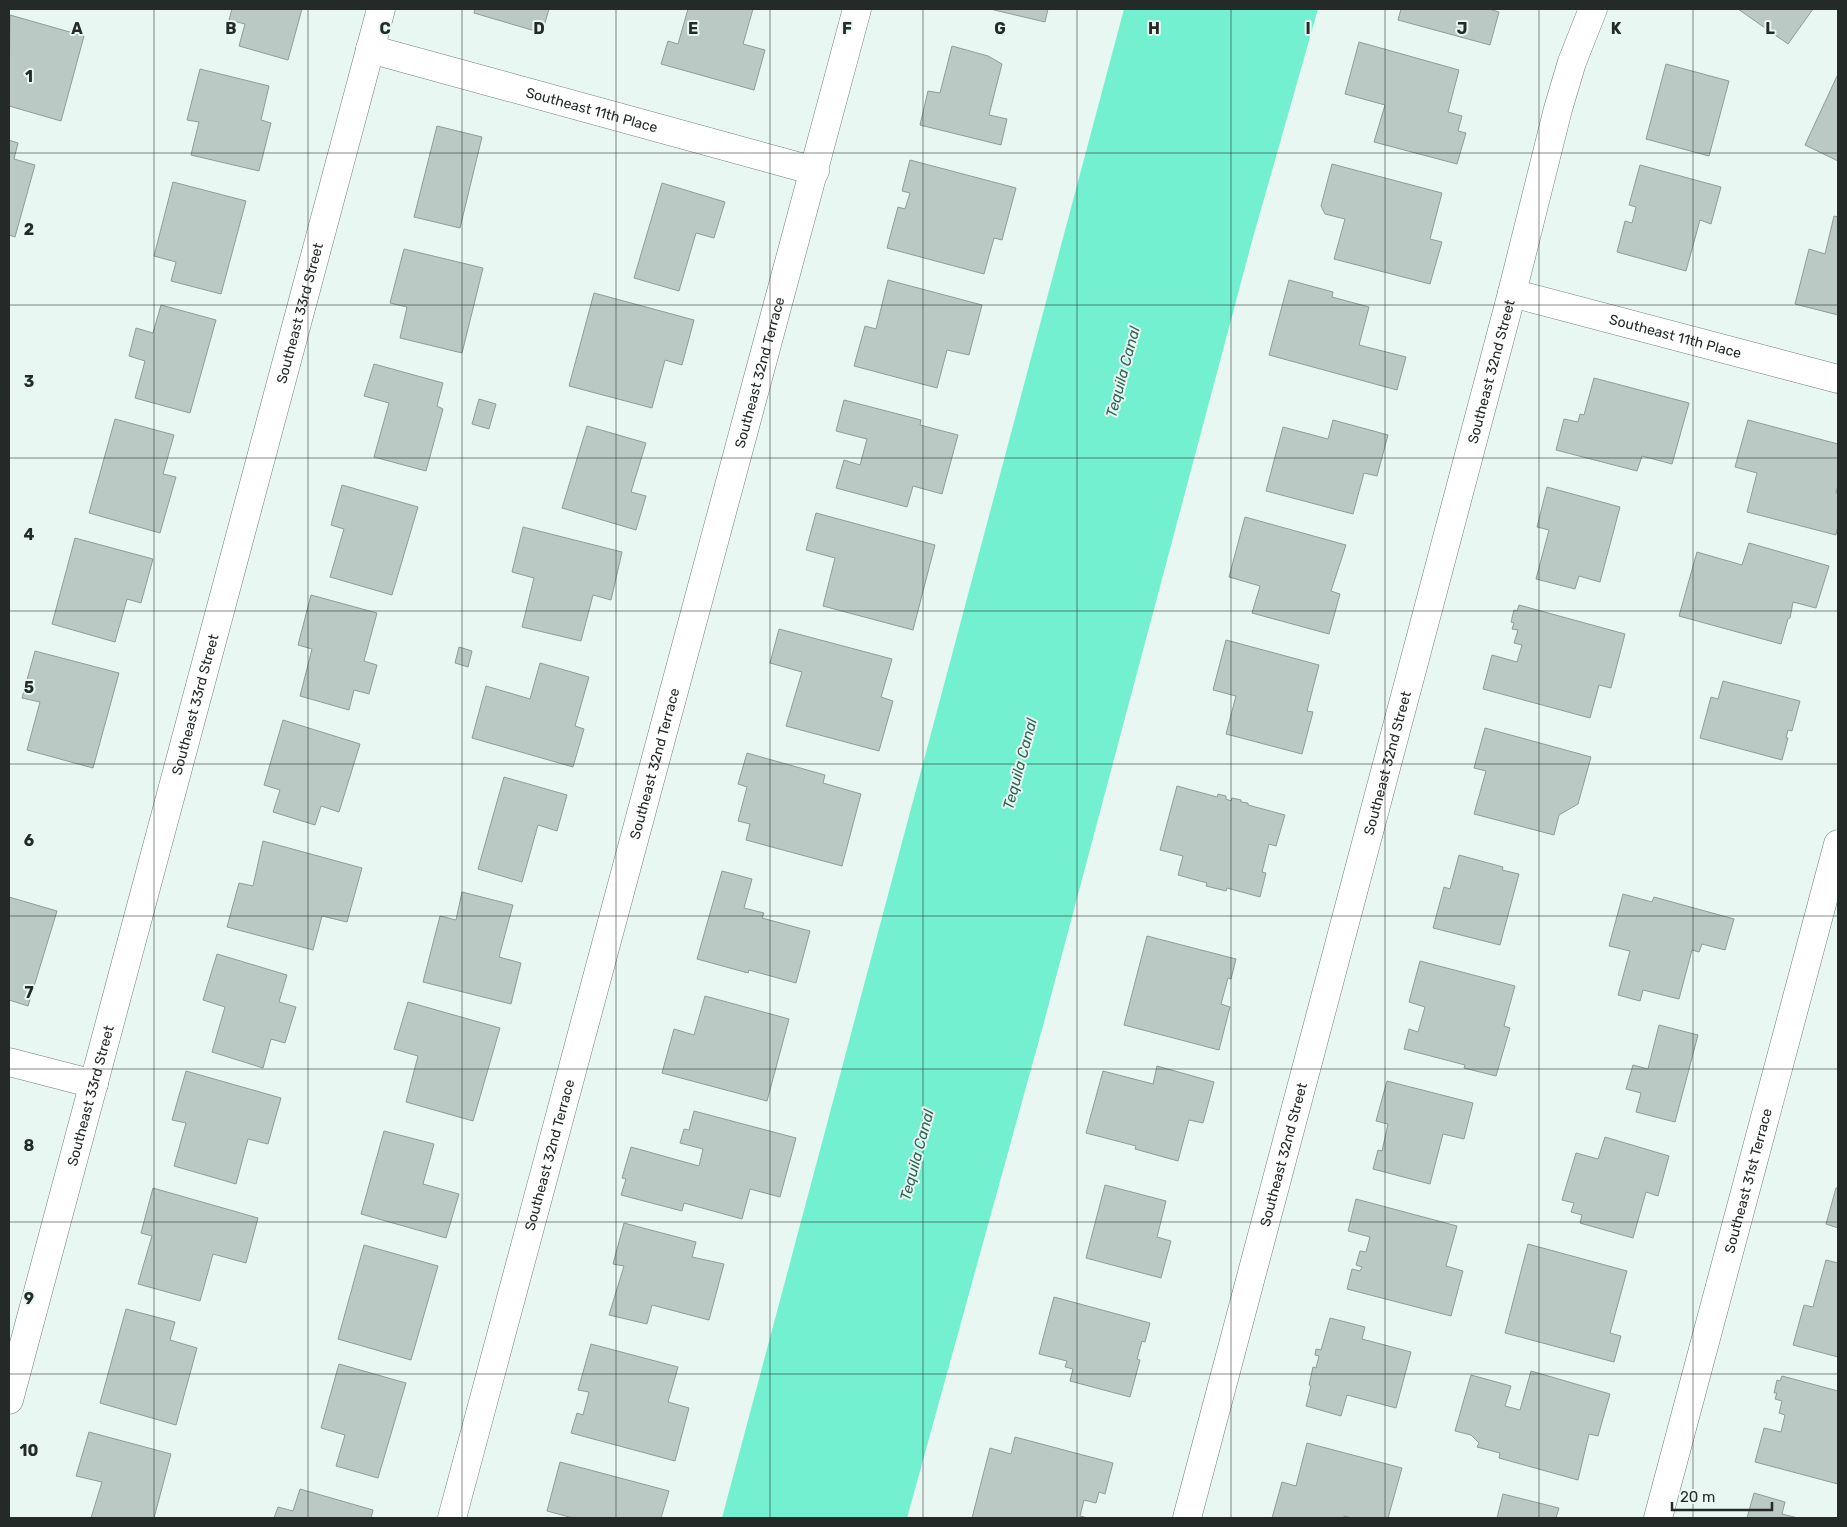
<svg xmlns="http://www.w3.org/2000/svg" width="1847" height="1527" font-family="Rubik,sans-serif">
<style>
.water{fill:#72f0cf}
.building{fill:#bbc9c4;stroke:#8f9c98}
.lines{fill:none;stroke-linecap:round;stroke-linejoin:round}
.minor-casing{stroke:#717f7a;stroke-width:29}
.minor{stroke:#fff;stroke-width:28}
.grid{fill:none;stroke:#242a28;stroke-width:1;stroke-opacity:0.55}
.labels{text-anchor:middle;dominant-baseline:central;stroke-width:4;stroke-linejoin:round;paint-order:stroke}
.street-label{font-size:14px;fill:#242a28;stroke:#e8f7f2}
.water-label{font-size:15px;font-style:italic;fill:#2e6354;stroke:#e8f7f2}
.grid-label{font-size:16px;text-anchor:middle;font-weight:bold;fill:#242a28;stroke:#e8f7f2;stroke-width:4;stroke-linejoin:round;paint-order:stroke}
</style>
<rect width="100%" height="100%" fill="#e8f7f2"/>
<path class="water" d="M1124 9H1318L1252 241 1044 1022 907 1518H722Z"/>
<g class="building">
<path d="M232 9H302L288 60 239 46 245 24 229 20Z"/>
<path d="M475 9H549L542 33 474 13Z"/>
<path d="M688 9H753L743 44 765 50 754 90 661 64 668 41 678 44Z"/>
<path d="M990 9H1048L1045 22Z"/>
<path d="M1401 9H1489L1499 12 1490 45 1398 20Z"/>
<path d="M1738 9H1813L1788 44Z"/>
<path d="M10 15 84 36 61 121 9 106Z"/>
<path d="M1359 42 1459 70 1448 112 1462 116 1458 131 1466 133 1457 164 1374 142 1385 105 1345 94Z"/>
<path d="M952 46 988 56 1002 64 989 115 1007 119 1001 145 920 125 928 91 940 93Z"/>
<path d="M1666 64 1729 81 1709 156 1646 139Z"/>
<path d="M200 69 269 86 261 120 271 123 259 171 191 155 199 122 187 120Z"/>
<path d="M1838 74V161L1805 145Z"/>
<path d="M437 126 482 137 460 228 414 217Z"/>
<path d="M9 140 18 143 14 159 35 165 15 237 9 235Z"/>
<path d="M910 160 1016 188 1002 240 994 238 984 274 887 248 898 207 905 209 910 193 902 191Z"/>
<path d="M1332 164 1442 193 1430 239 1442 242 1430 284 1334 259 1345 219 1325 214 1321 206Z"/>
<path d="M1640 165 1721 187 1711 224 1700 220 1686 271 1617 252 1625 221 1632 223 1636 207 1629 205Z"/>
<path d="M173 182 246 201 221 294 171 281 176 262 154 256Z"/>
<path d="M662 183 725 202 714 238 696 233 679 291 634 278Z"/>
<path d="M1834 216 1838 217V315L1795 304 1809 249 1825 254Z"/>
<path d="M404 249 483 268 462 353 400 338 407 307 390 303Z"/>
<path d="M888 280 982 305 969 355 947 350 937 388 854 366 865 326 876 329Z"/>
<path d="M1289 280 1333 292 1332 297 1369 307 1359 345 1406 357 1397 390 1269 355Z"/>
<path d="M594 293 694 320 682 365 665 360 652 408 569 386Z"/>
<path d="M161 305 216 320 190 413 135 398 145 361 129 356 136 328 153 333Z"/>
<path d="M374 364 443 383 437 406 443 409 426 471 374 457 389 403 364 396Z"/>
<path d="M1594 378 1689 403 1672 464 1642 456 1637 471 1556 450 1564 419 1578 422 1580 414 1584 415Z"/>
<path d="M479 399 496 404 489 429 472 424Z"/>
<path d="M844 400 921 420 920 425 958 435 942 494 913 486 907 507 836 488 844 460 860 465 867 439 836 431Z"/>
<path d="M115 419 174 435 163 474 176 477 160 533 89 513Z"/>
<path d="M1333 420 1388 435 1377 476 1364 473 1353 514 1266 491 1283 427 1328 439Z"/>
<path d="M1748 420 1838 444V485L1836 493H1838V526L1836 535 1747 512 1757 473 1735 467Z"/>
<path d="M587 426 646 443 631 492 646 496 636 530 562 508Z"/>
<path d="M342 485 418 507 392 595 330 577 344 529 331 525Z"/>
<path d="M1547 487 1620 507 1600 582 1579 576 1575 589 1536 579 1549 530 1537 527Z"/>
<path d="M816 513 935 545 913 630 823 606 835 558 806 550Z"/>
<path d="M1245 517 1346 545 1331 591 1340 594 1329 634 1252 613 1260 586 1229 577Z"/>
<path d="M523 527 622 552 611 600 593 595 581 641 522 627 534 578 512 572Z"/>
<path d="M75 538 153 559 141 603 127 599 115 642 52 624Z"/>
<path d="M1749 543 1829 566 1816 608 1793 602 1790 618 1788 619 1781 644 1679 616 1697 552 1742 565Z"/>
<path d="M311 595 377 613 364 661 377 665 369 694 354 690 349 710 300 696 312 649 298 645Z"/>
<path d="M1519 605 1625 634 1611 688 1599 685 1590 718 1483 689 1492 655 1517 662 1522 645 1514 643 1518 630 1512 629 1514 623 1511 622 1514 610 1517 611Z"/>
<path d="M779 629 892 659 881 697 893 701 879 751 786 726 802 672 770 663Z"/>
<path d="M1226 640 1319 665 1307 711 1313 712 1302 754 1226 734 1236 696 1213 690Z"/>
<path d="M459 647 472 651 468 667 455 663Z"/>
<path d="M35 651 119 673 93 768 27 750 40 702 22 698Z"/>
<path d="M540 663 589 677 575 726 584 729 573 767 472 738 486 686 530 699Z"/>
<path d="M1723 681 1800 701 1792 731 1788 730 1786 738H1788L1782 760 1700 738 1711 697 1718 699Z"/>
<path d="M283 720 360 744 339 812 321 806 315 825 273 812 280 790 264 785Z"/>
<path d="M1485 728 1591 757 1578 804 1559 815 1554 835 1474 814 1486 771 1474 768Z"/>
<path d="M747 753 825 775 823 783 861 794 842 866 746 840 750 824 738 821 747 787 738 784Z"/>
<path d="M504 777 567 795 557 831 538 825 522 882 478 869Z"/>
<path d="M1177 786 1217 797 1218 794 1226 796V799L1231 801 1232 798 1241 800V802L1248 803V805L1285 815 1276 846 1269 844 1262 872 1266 873 1260 897 1227 888 1226 891 1206 886 1207 883 1178 875 1183 856 1160 850Z"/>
<path d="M263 841 362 868 347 922 322 916 313 950 227 927 239 883 253 886Z"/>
<path d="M1459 855 1503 867 1502 870 1519 874 1500 945 1433 928 1444 887 1450 889Z"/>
<path d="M722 871 752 879 744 908 764 913 762 918 810 931 796 983 749 970 748 973 697 959Z"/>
<path d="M462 892 513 905 499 957 521 963 511 1004 423 982 440 916 456 920Z"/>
<path d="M1623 894 1652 902 1654 897 1734 919 1725 950 1702 944 1699 952 1692 950 1679 999 1643 990 1640 1001 1618 995 1630 951 1609 946Z"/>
<path d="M9 897 57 911 28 1006 9 1000Z"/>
<path d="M1147 936 1236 959 1231 979 1228 978 1221 1004 1230 1007 1219 1050 1124 1025Z"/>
<path d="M217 954 287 975 279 1002 296 1007 285 1043 271 1039 263 1068 212 1052 225 1007 203 1000Z"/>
<path d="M1420 961 1515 986 1504 1026 1510 1028 1496 1076 1464 1068 1465 1065 1404 1049 1409 1029 1418 1032 1425 1007 1409 1002Z"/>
<path d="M705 996 789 1019 767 1101 662 1073 674 1029 694 1035Z"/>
<path d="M408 1002 500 1028 473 1121 406 1102 418 1056 394 1049Z"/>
<path d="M1659 1025 1698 1035 1675 1122 1636 1112 1641 1093 1626 1089 1633 1065 1648 1069Z"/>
<path d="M1157 1066 1214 1082 1203 1123 1189 1120 1178 1161 1135 1149 1136 1146 1086 1133 1103 1071 1153 1084Z"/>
<path d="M186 1071 281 1098 268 1144 248 1139 236 1184 174 1166 186 1123 172 1120Z"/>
<path d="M1387 1081 1473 1103 1464 1139 1443 1134 1430 1184 1373 1169 1378 1150 1382 1151 1388 1124 1376 1121Z"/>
<path d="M694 1111 796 1138 780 1197 750 1189 742 1219 684 1203 682 1211 621 1195 626 1179 622 1178 631 1147 699 1166 703 1149 680 1143 684 1129 689 1130Z"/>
<path d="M384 1131 434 1144 423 1184 459 1194 446 1238 361 1214Z"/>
<path d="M1605 1137 1669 1156 1658 1196 1646 1192 1633 1238 1580 1223 1582 1215 1571 1212 1574 1203 1562 1200 1576 1153 1598 1159Z"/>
<path d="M1105 1185 1166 1201 1157 1237 1171 1241 1161 1278 1086 1258Z"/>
<path d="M153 1188 258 1218 246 1263 213 1254 200 1301 138 1284 152 1236 141 1233Z"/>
<path d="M1836 1188H1838V1228L1826 1224Z"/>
<path d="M1356 1199 1457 1226 1446 1266 1463 1271 1451 1316 1347 1289 1352 1269 1360 1271 1362 1267 1356 1265 1360 1251 1366 1252 1370 1237 1348 1231Z"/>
<path d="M624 1223 696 1242 692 1257 724 1264 709 1320 652 1305 647 1324 609 1315 624 1266 613 1264Z"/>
<path d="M1528 1244 1627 1271 1610 1333 1621 1336 1614 1362 1505 1333Z"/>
<path d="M364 1245 438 1266 411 1360 338 1339Z"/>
<path d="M1826 1260 1838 1263V1357L1793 1345 1804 1305 1813 1307Z"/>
<path d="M1054 1297 1150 1323 1145 1342 1142 1341 1137 1359 1140 1360 1130 1397 1070 1381 1073 1369 1065 1367 1067 1361 1039 1354Z"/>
<path d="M126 1309 175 1322 170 1340 197 1348 176 1425 100 1403Z"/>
<path d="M1330 1318 1365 1327 1362 1339 1411 1352 1396 1408 1347 1395 1341 1416 1306 1406 1311 1386 1309 1385 1313 1367 1316 1368 1319 1356 1315 1355 1316 1349 1321 1350Z"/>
<path d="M591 1344 678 1367 668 1402 689 1408 675 1461 571 1433 577 1413 583 1415 589 1392 578 1390Z"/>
<path d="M339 1364 406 1383 378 1478 336 1466 345 1435 321 1428Z"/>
<path d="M1531 1371 1610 1394 1598 1436 1589 1434 1578 1480 1499 1458 1500 1453 1477 1447 1479 1443 1471 1435 1455 1431 1471 1375 1511 1386 1505 1406 1520 1410Z"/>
<path d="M1782 1376 1838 1391V1484L1755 1462 1764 1428 1781 1432 1785 1415 1779 1413 1782 1401 1775 1399 1777 1393H1774L1777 1380 1780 1381Z"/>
<path d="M89 1432 171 1454 154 1518H91L102 1482 76 1476Z"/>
<path d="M1015 1437 1113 1463 1105 1494 1099 1492 1096 1503 1084 1500 1080 1516 1088 1518H972L990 1448 1011 1454Z"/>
<path d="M1307 1443 1402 1468 1388 1518H1352L1344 1516V1518H1272L1282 1482 1296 1486Z"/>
<path d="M560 1462 669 1491 661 1518H573L547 1511Z"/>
<path d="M300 1489 373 1510 371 1518H274L278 1507 293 1511Z"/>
<path d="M1754 1493 1785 1502 1782 1514 1798 1518H1747Z"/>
<path d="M1503 1494 1559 1508 1556 1518H1497Z"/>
</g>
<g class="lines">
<g class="minor-casing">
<g id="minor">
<path id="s1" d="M370 49 815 171"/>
<path id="s2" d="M1512 293 1838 379"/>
<path d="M9 1062 94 1084"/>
<path id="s3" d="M9 1400 381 9"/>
<path id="s4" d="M452 1518 857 9"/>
<path id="s5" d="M1187 1518 1512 293 1558 109 1572 62 1593 9"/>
<path id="s6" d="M1658 1518 1838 844"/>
</g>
</g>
<use href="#minor" class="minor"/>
</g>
<path class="grid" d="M154 9V1518M308 9V1518M462 9V1518M616 9V1518M770 9V1518M923 9V1518M1077 9V1518M1231 9V1518M1385 9V1518M1539 9V1518M1693 9V1518M9 153H1838M9 305H1838M9 458H1838M9 611H1838M9 764H1838M9 916H1838M9 1069H1838M9 1222H1838M9 1374H1838"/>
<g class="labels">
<g class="street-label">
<text stroke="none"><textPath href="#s1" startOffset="230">Southeast 11th Place</textPath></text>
<text stroke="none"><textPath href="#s3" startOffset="1125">Southeast 33rd Street</textPath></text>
<text stroke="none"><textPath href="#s2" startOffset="169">Southeast 11th Place</textPath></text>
<text stroke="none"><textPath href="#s5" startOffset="1186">Southeast 32nd Street</textPath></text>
<text stroke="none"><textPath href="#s4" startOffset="1186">Southeast 32nd Terrace</textPath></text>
<text stroke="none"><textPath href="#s3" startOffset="720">Southeast 33rd Street</textPath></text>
<text stroke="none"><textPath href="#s5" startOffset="781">Southeast 32nd Street</textPath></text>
<text stroke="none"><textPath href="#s4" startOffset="781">Southeast 32nd Terrace</textPath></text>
<text stroke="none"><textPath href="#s3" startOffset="315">Southeast 33rd Street</textPath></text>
<text stroke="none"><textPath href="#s5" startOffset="376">Southeast 32nd Street</textPath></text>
<text stroke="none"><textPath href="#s4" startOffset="376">Southeast 32nd Terrace</textPath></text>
<text stroke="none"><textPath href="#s6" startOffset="349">Southeast 31st Terrace</textPath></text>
</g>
<g class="water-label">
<text transform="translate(1123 372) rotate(-75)">Tequila Canal</text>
<text transform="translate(1020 764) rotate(-75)">Tequila Canal</text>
<text transform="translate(917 1155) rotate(-75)">Tequila Canal</text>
</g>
</g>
<g class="grid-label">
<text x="77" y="34">A</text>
<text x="231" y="34">B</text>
<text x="385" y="34">C</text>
<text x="539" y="34">D</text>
<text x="693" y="34">E</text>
<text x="847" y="34">F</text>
<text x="1000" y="34">G</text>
<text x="1154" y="34">H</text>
<text x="1308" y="34">I</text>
<text x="1462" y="34">J</text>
<text x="1616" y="34">K</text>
<text x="1770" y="34">L</text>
<text x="29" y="82">1</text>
<text x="29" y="235">2</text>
<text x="29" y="387">3</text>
<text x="29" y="540">4</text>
<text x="29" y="693">5</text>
<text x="29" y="846">6</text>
<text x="29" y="998">7</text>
<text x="29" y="1151">8</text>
<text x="29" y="1304">9</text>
<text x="29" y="1456">10</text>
</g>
<rect width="1847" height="1527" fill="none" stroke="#242a28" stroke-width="20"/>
<path d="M1672 1502v8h100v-8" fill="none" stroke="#242a28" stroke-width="2.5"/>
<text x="1680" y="1502" font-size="15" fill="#242a28" stroke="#e8f7f2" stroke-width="4" paint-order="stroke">20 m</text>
</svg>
